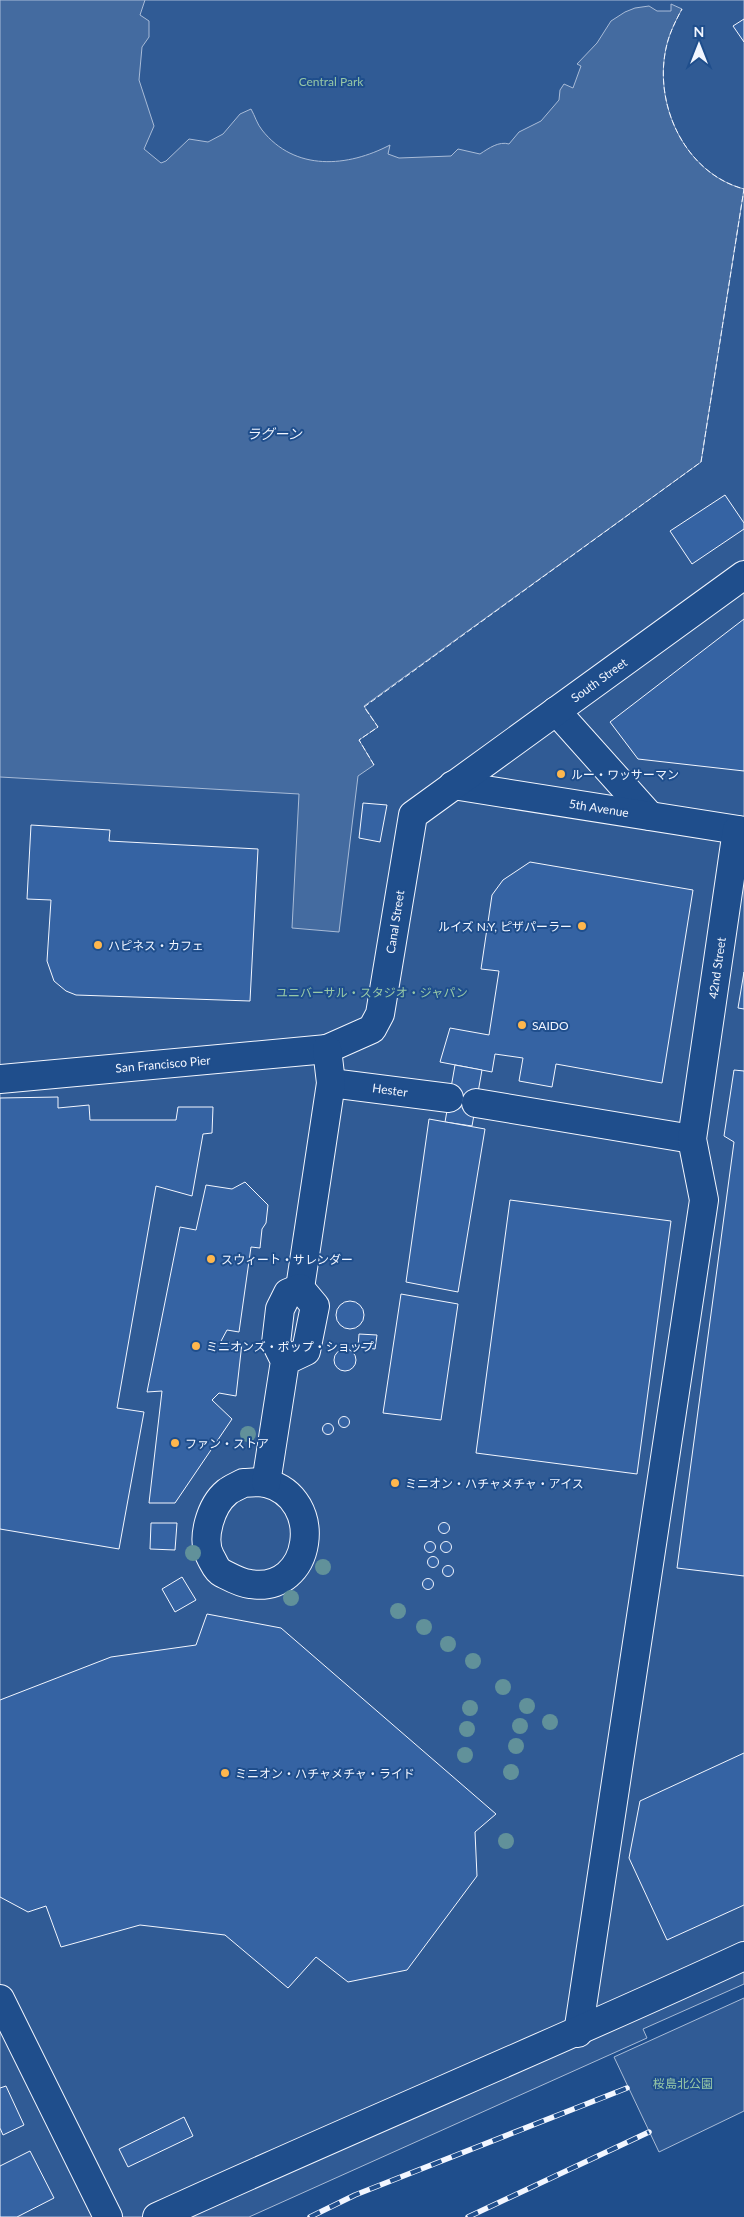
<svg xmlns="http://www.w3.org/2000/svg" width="744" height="2217" font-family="Lato,'Noto Sans JP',sans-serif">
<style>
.built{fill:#305b95;stroke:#a8bbd7}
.water{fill:#446ba0;stroke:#a8bbd7}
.building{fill:#3563a3;stroke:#f2f6ff}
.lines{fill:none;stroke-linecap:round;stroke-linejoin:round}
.minor-casing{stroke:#f2f6ff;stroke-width:30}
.minor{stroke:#1f4e8c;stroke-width:28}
.rail-casing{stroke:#f2f6ff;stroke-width:5.5}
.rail{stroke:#1f4e8c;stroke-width:4;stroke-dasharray:11;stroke-linecap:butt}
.fence{stroke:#f2f6ff;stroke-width:1;stroke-dasharray:6 2.5;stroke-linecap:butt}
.tree{fill:#61919a}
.poi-dot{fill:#ffb74d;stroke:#1f4e8c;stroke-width:2}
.labels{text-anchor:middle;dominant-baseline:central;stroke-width:4;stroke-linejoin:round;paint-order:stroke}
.park-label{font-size:12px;fill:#97c8a6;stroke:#1f4e8c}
.street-label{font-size:12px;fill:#f2f6ff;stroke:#1f4e8c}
.poi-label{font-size:12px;fill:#f2f6ff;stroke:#1f4e8c;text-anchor:start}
.water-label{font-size:14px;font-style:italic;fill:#f2f6ff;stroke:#1f4e8c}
</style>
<rect width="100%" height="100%" fill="#1f4e8c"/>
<g class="built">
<path d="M0 0H744V1984L643 2029 647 2038 249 2217H0Z"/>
<path d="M744 1998V2111L659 2152 614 2057Z"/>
</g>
<path class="water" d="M0 0H145L140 15 149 21V37L142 47 139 80 154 126 144 149 161 163 166 161 189 139 208 142 223 134 240 114 251 109C255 116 257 124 262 130 295 172 348 167 390 145L388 154 399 158 451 156 458 149 480 154C489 148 499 141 509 144L519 132 541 121 559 100 560 90 564 84 573 88 581 66 577 64 597 43 611 21 625 12 635 8 649 6 657 11H671V4L682 9C676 20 670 32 667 44 652 102 684 173 744 189L701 462 364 706 378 727 359 740 374 765 358 776 339 932 292 928 299 794 0 777Z"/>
<g class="building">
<path d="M744 19V42L733 26Z"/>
<path d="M725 495 744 523V529L692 564 670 531Z"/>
<path d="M744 619V771L638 759 610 722Z"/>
<path d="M363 803 387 805 380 842 359 838Z"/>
<path d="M31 825 110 830 109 841 258 849 250 1001 76 995 66 991 54 981 47 961 51 900 27 899Z"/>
<path d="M530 862 693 890 662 1083 556 1064 552 1087 519 1081 523 1058 495 1054 492 1072 440 1062 450 1028 489 1035 499 971 481 969 492 895 503 880Z"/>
<path d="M744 972V1009L738 1008Z"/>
<path d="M455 1065 482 1070 472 1126 445 1122Z"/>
<path d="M734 1070 744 1071V1576L677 1568 734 1142 724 1136Z"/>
<path d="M58 1097V1108L89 1105 90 1120H176L178 1107H213L212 1133 203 1134 192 1196 156 1186 117 1408 144 1412 119 1549 0 1529V1098Z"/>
<path d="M429 1119 485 1129 458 1292 406 1282Z"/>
<path d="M245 1182 268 1205 266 1223 262 1229 260 1248 251 1247 239 1332 227 1330 220 1343H242L236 1396 219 1393 212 1400 232 1419 175 1503H149L162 1391 147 1392 180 1227 196 1230 206 1185 232 1189Z"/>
<path d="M510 1200 671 1221 637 1474 476 1453Z"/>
<path d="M401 1294 458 1304 441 1420 383 1413Z"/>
<circle cx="350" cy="1315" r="14"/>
<path d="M359 1334 377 1335 375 1349 358 1347Z"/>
<circle cx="345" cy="1360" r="11"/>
<circle cx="344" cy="1422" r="5.5"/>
<circle cx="328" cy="1429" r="5.5"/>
<circle cx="444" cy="1528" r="5.5"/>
<path d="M151 1523H177L175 1550 150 1549Z"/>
<circle cx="446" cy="1547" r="5.5"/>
<circle cx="430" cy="1547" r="5.5"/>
<circle cx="433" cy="1562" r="5.5"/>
<circle cx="448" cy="1571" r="5.5"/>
<path d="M182 1577 196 1600 175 1612 162 1589Z"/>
<circle cx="428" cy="1584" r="5.5"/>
<path d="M207 1614 281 1628 496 1814 475 1832 477 1876 407 1970 348 1982 316 1957 288 1988 225 1935 140 1925 61 1947 46 1906 28 1912 0 1897V1700L111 1657 196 1645Z"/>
<path d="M744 1753V1905L667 1940 629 1858 640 1801Z"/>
<path d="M6 2086 24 2125 3 2135 0 2128V2088Z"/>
<path d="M184 2117 193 2136 128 2167 119 2149Z"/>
<path d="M30 2151 54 2198 17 2217H0V2166Z"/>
</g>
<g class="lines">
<g class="minor-casing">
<g id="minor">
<path d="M556 711 650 816"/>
<path d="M453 785 744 831"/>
<path d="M0 1079 327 1049 372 1029 380 1014 413 815 744 575"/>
<path d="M331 1083 449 1098"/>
<path d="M476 1103 692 1139"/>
<path d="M300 1288 331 1083 327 1049"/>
<path d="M243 1483C250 1483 259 1481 266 1483 326 1498 313 1594 250 1584 240 1583 230 1577 222 1573 216 1570 214 1563 211 1558 200 1539 211 1505 227 1492 232 1488 238 1486 243 1483Z"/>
<path d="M266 1483 285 1361 276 1343 280 1309 288 1293 300 1288 315 1306 306 1351 285 1361"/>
<path d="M0 1999 108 2217"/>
<path d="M578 2033 704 1200 692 1139 737 830"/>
<path d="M157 2217C351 2128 549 2046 744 1956"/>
</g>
</g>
<use href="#minor" class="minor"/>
<g class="rail-casing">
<g id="rail">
<path d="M310 2217 355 2195 627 2088"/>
<path d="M468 2217 649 2132"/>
</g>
</g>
<use href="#rail" class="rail"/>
<path class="fence" d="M374 765 359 740 378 727 364 707 701 462 744 189C684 173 652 102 667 44 670 32 676 20 682 9"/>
</g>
<g class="tree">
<circle cx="248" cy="1434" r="8"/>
<circle cx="193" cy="1553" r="8"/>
<circle cx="323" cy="1567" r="8"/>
<circle cx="291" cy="1598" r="8"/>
<circle cx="398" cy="1611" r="8"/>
<circle cx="424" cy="1627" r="8"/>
<circle cx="448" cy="1644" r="8"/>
<circle cx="473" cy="1661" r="8"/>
<circle cx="503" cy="1687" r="8"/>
<circle cx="527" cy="1706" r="8"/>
<circle cx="470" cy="1708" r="8"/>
<circle cx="550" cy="1722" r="8"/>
<circle cx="520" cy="1726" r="8"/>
<circle cx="467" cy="1729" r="8"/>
<circle cx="516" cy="1746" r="8"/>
<circle cx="465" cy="1755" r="8"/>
<circle cx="511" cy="1772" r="8"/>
<circle cx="506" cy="1841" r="8"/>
</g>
<g class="poi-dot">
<circle cx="561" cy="774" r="5"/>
<circle cx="582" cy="926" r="5"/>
<circle cx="98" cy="945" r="5"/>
<circle cx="522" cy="1025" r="5"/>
<circle cx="211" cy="1259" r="5"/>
<circle cx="196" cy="1346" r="5"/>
<circle cx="175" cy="1443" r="5"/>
<circle cx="395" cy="1483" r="5"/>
<circle cx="225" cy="1773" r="5"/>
</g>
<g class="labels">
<g class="park-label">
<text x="331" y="81">Central Park</text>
<text x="372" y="992">ユニバーサル・スタジオ・ジャパン</text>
<text x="683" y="2083">桜島北公園</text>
</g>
<g class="street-label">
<text transform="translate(599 680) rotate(-36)">South Street</text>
<text transform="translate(599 808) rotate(9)">5th Avenue</text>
<text transform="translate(395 922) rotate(-81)">Canal Street</text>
<text transform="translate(717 968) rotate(-82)">42nd Street</text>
<text transform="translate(163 1064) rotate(-5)">San Francisco Pier</text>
<text transform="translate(390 1090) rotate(8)">Hester</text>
</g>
<g class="poi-label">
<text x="571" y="774">ルー・ワッサーマン</text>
<text x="572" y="926" text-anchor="end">ルイズ N.Y, ピザパーラー</text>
<text x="108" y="945">ハピネス・カフェ</text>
<text x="532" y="1025">SAIDO</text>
<text x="221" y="1259">スウィート・サレンダー</text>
<text x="206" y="1346">ミニオンズ・ポップ・ショップ</text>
<text x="185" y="1443">ファン・ストア</text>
<text x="405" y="1483">ミニオン・ハチャメチャ・アイス</text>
<text x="235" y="1773">ミニオン・ハチャメチャ・ライド</text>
</g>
<g class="water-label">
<text x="274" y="433">ラグーン</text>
</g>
</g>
<g transform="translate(699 45)" stroke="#1f4e8c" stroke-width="4" paint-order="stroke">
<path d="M0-4L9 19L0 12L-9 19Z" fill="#f2f6ff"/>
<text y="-8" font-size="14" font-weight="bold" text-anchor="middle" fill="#f2f6ff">N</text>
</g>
</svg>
